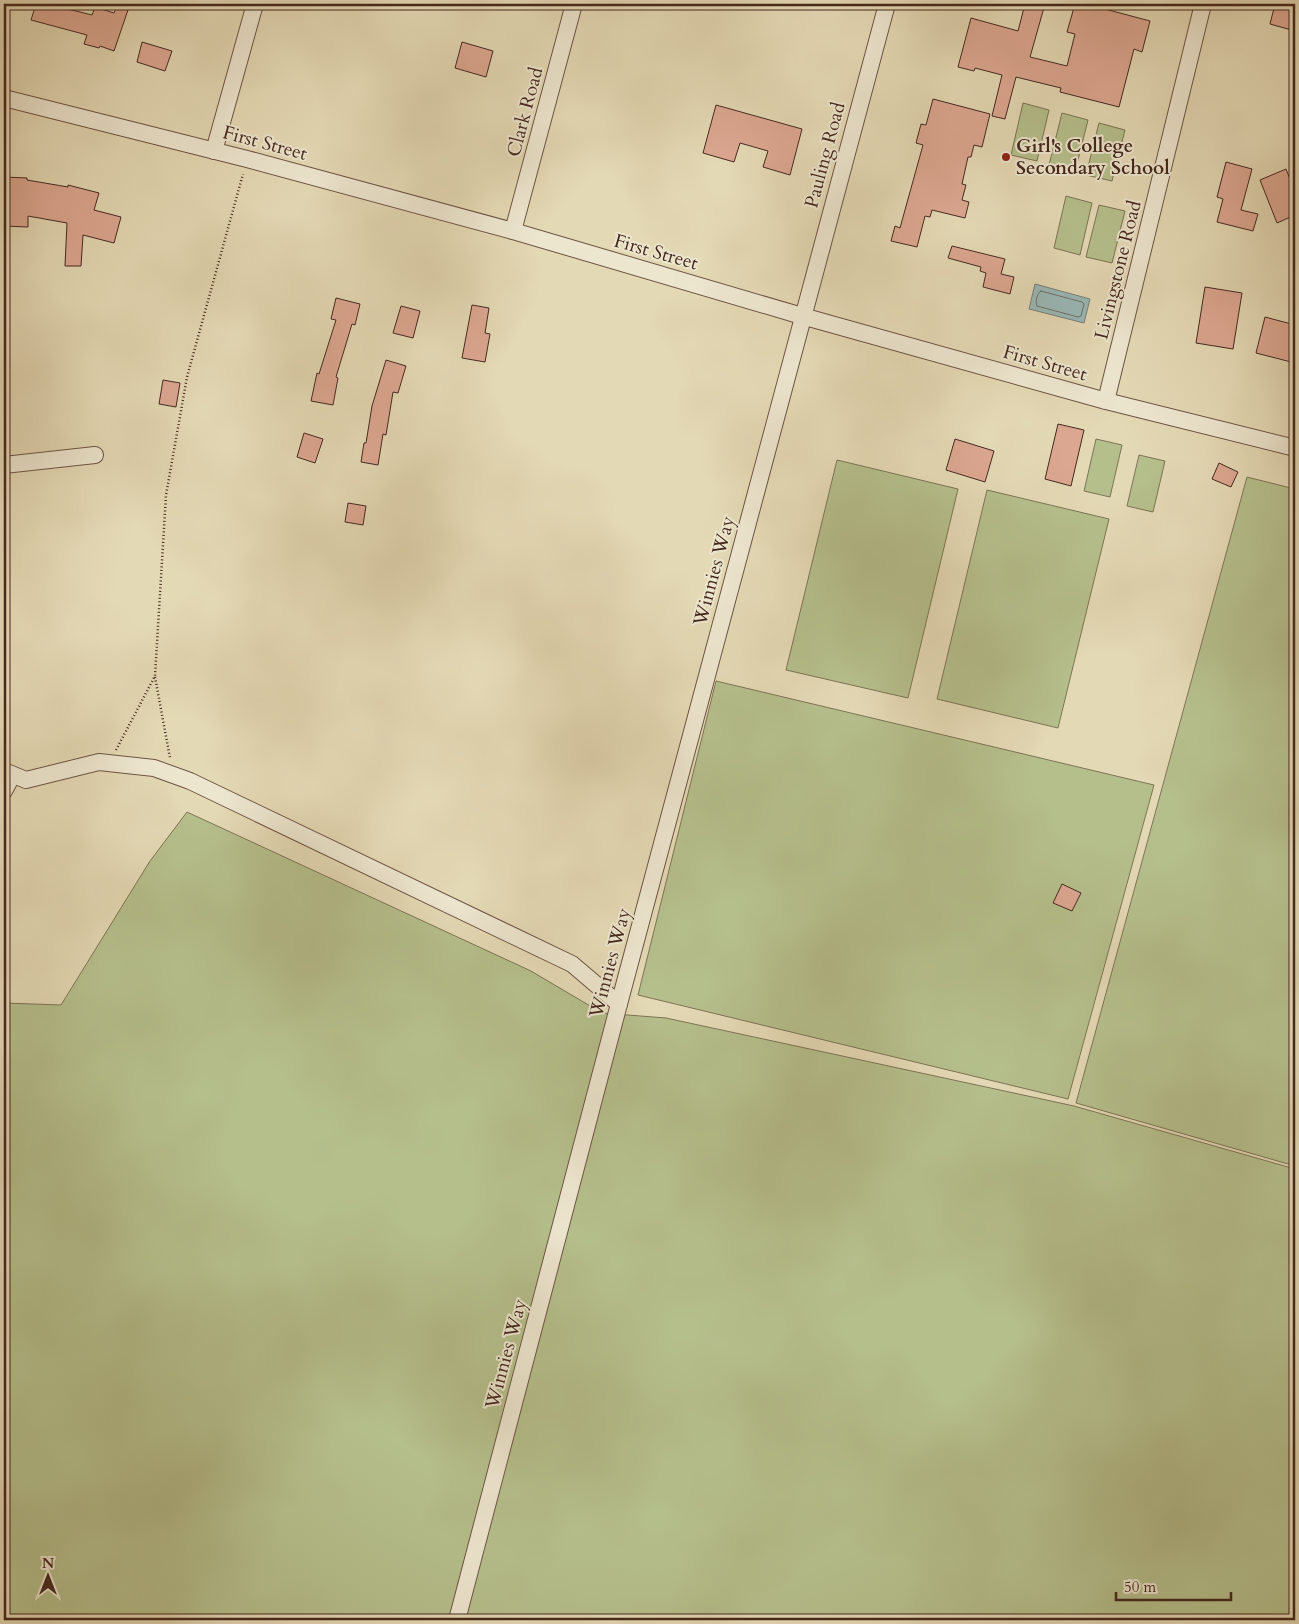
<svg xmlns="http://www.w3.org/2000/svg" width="1299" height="1624" font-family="Cardo,serif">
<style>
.green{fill:#b5bf8c;stroke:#7d7455}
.water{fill:#99b8b7;stroke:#777f7a}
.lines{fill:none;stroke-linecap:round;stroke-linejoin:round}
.shore{stroke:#6f706a;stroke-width:1}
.building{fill:#dca791;stroke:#45291e}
.minor-casing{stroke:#6d5544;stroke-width:18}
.path{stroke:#45291e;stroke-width:2.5;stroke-dasharray:1 2.5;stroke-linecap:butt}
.minor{stroke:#ede6cf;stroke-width:16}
.poi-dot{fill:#8f2418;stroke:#ede6cf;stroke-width:2}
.labels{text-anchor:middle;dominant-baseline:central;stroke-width:4;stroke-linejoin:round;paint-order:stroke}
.street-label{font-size:19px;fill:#45291e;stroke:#ede6cf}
.poi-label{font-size:19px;font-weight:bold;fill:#45291e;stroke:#ede6cf;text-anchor:start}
</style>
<rect width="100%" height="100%" fill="#e4d9b5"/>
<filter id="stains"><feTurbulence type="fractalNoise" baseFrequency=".004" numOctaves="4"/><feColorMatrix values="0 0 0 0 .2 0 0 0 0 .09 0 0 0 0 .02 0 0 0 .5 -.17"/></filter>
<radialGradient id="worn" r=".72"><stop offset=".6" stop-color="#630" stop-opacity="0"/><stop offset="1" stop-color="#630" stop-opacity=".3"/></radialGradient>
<g class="green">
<path d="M1023 103 1049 110 1037 161 1011 155Z"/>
<path d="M1062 113 1088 120 1075 172 1049 165Z"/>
<path d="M1099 123 1125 130 1112 181 1086 175Z"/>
<path d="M1066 196 1092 203 1080 255 1054 248Z"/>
<path d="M1099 205 1125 211 1112 263 1086 257Z"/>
<path d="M1096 439 1122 445 1110 497 1084 491Z"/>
<path d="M1139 455 1165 461 1153 512 1127 506Z"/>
<path d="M837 460 958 489 908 698 786 670Z"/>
<path d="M1247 477 1295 489V1166L1076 1103Z"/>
<path d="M987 490 1109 519 1058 728 937 699Z"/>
<path d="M716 681 1154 785 1068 1099 638 995Z"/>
<path d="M187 812 531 971 602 1013 666 1018 1074 1106 1295 1169V1620H4V1003L61 1005 150 861Z"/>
</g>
<path class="water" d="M1035 284 1090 299 1084 323 1029 309Z"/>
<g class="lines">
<path class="shore" d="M1041 291 1082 302 1084 304 1081 316 1078 317 1037 306C1035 302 1037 293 1041 291Z"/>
</g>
<g class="building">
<path d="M36 4H48L92 15 95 7 114 13 118 4H130L114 51 100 46 99 48 84 44 87 35 31 20Z"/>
<path d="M1025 4H1045L1030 57 1067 66 1075 34 1067 32 1075 4H1086L1150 21 1142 52 1134 49 1119 107 1060 92 1061 88 1016 77 1005 119 992 116 1002 75 975 68 974 71 958 67 971 18 1018 31Z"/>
<path d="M1275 4 1295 6V31L1270 24Z"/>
<path d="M142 42 172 51 165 71 137 62Z"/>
<path d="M462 42 493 51 486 77 455 68Z"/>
<path d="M933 99 990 114 982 147 974 145 971 157H968L962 184 966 185 962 200 969 202 965 218 932 210 930 217 925 216 917 247 891 241 895 226 900 228 923 145 916 143 921 124 926 125Z"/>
<path d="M716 105 802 129 790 175 763 167 768 151 740 143 734 162 703 153Z"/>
<path d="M1226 162 1252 169 1241 210 1258 214 1253 231 1217 222 1223 199 1217 197Z"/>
<path d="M1286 169 1295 192V215L1277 223 1260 180Z"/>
<path d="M4 177 27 178V180L68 187V185L99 193 94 210 121 217 114 243 83 235 81 266H65L67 223 28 216V227L4 226Z"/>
<path d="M952 246 1005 259 1001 274 1014 277 1010 294 983 287 986 273 980 271 981 267 948 258Z"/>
<path d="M1205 287 1242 293 1233 349 1196 343Z"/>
<path d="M336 298 360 304 355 325 352 324 336 377 338 378 333 405 311 401 317 373 319 374 336 320 331 319Z"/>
<path d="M472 305 489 308 485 333 490 334 485 362 462 358Z"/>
<path d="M401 306 420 311 413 338 393 333Z"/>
<path d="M1265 317 1295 325V363L1256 353Z"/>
<path d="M386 360 406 366 398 393 393 392 386 435 383 434 378 465 361 462 364 443H366L372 406Z"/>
<path d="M163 380 180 383 176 407 159 404Z"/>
<path d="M1058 424 1084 430 1071 486 1045 479Z"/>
<path d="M304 433 323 439 315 463 297 457Z"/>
<path d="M955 439 994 451 985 482 946 470Z"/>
<path d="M1219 463 1238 472 1231 487 1212 479Z"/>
<path d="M348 503 366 506 363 525 345 522Z"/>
<path d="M1062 884 1081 893 1072 911 1053 903Z"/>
</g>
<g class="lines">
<g class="minor-casing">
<g id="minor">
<path d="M4 98 247 159 513 231 802 316 1106 401 1295 448"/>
<path d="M214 151 255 4"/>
<path d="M513 231 574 4"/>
<path d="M1106 401 1203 4"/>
<path d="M4 465 95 455"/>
<path d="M4 771 26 780 99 762 154 768 190 781 572 964 619 1004"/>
<path d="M4 791 12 776"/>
<path d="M457 1620 619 1004 887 4"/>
</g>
</g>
<g class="path">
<path d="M155 677 170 758"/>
<path d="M116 750 155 676 166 495 187 377 243 174"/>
</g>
<use href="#minor" class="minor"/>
</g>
<circle class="poi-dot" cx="1006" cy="157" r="5"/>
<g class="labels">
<g class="street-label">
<text transform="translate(525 112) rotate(-75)">Clark Road</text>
<text transform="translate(265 143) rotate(15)">First Street</text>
<text transform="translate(825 155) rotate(-75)">Pauling Road</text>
<text transform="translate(656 252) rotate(16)">First Street</text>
<text transform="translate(1118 270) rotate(-76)">Livingstone Road</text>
<text transform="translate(1045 363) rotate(16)">First Street</text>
<text transform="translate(714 571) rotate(-75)">Winnies Way</text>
<text transform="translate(610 963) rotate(-75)">Winnies Way</text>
<text transform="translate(506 1354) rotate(-75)">Winnies Way</text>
</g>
<g class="poi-label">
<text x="1016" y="146">Girl's College<tspan x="1016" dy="22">Secondary School</tspan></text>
</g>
</g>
<rect width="1299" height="1624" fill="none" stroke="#e4d9b5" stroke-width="20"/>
<rect x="5" y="5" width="1289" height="1614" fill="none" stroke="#45291e" stroke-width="2.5"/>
<rect x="10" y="10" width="1279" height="1604" fill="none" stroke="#45291e"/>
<g transform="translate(48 1576)" stroke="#ede6cf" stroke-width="4" paint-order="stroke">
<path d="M0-4L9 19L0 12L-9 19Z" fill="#45291e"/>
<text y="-8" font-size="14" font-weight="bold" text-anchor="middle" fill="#45291e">N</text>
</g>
<path d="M1116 1592v8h115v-8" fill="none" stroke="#45291e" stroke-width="2.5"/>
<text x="1124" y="1592" font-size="15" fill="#45291e" stroke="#ede6cf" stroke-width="4" paint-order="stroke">50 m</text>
<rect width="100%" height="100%" filter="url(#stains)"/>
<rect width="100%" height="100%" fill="url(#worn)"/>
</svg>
